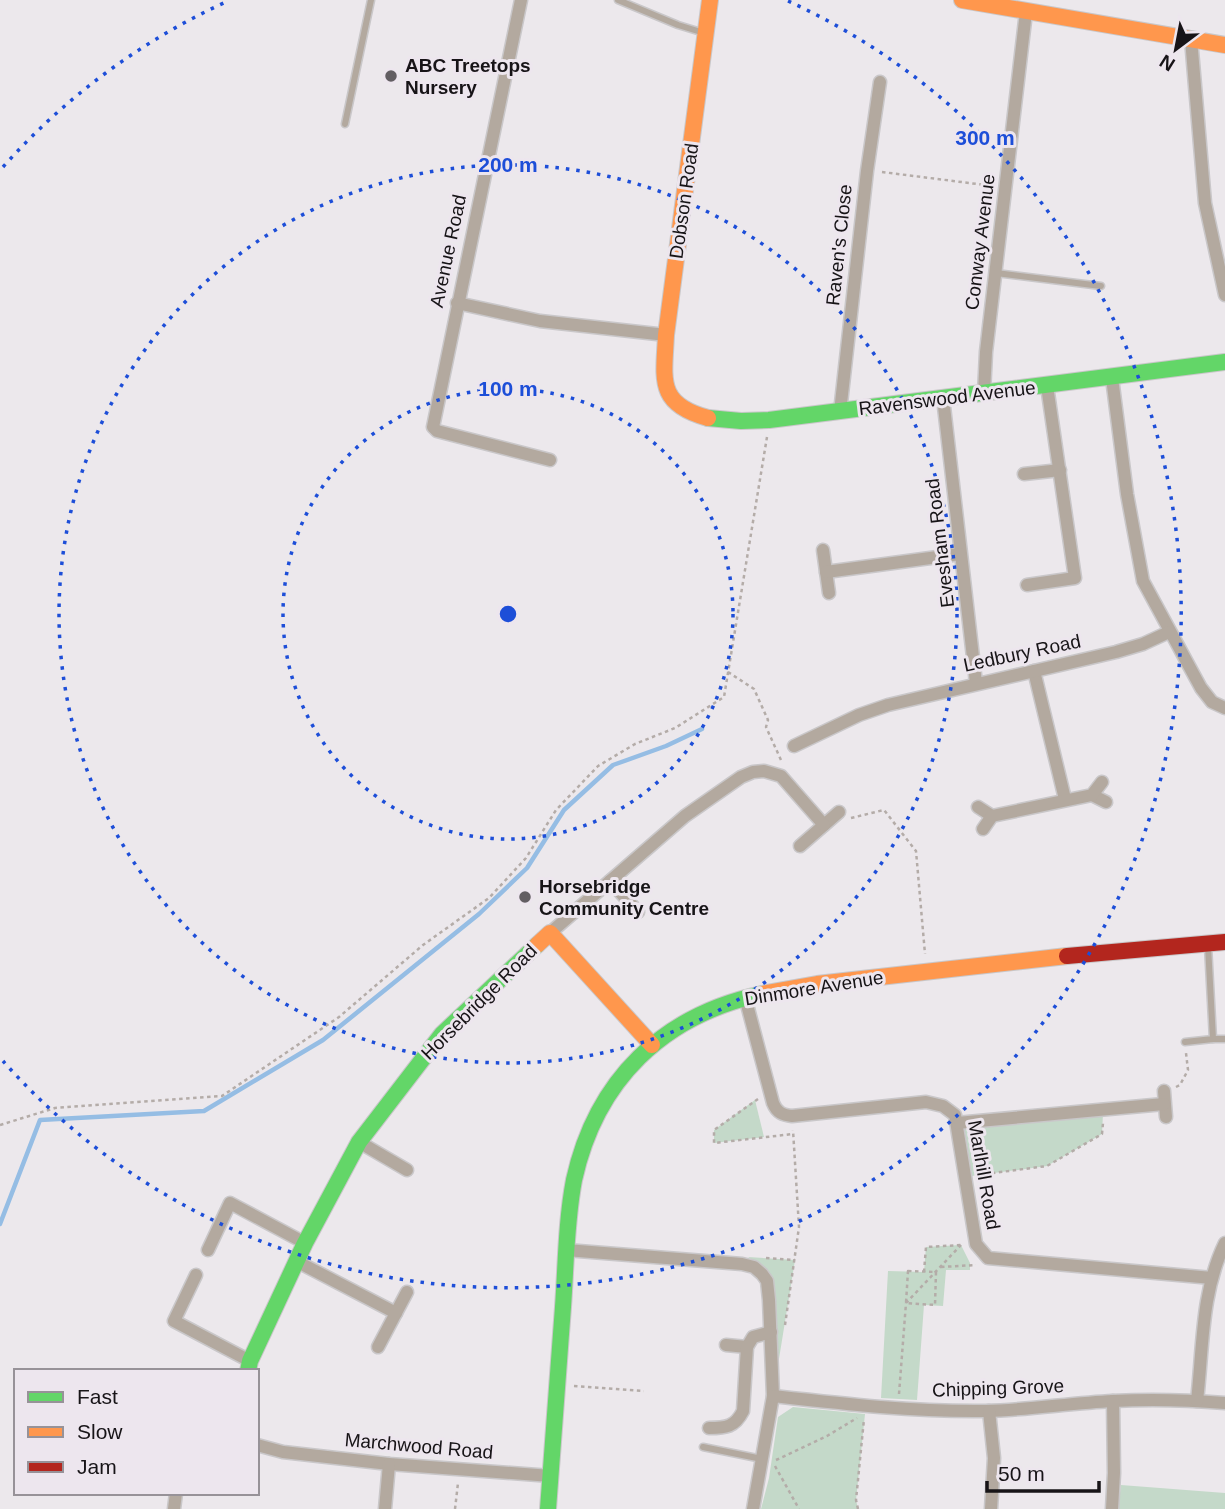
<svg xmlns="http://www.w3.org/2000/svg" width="1225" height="1509" font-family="Helvetica,sans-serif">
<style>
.green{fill:#c4d9c9}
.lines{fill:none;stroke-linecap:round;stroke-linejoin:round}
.stream{stroke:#95bde4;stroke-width:4.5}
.lane-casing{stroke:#c9c7c9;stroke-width:9}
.street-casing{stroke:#c9c7c9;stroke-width:15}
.fast-casing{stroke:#c9c7c9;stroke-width:18}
.slow-casing{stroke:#c9c7c9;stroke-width:18}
.jam-casing{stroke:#c9c7c9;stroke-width:18}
.path{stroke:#b4aca8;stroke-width:2.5;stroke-dasharray:3.5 3.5;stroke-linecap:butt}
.lane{stroke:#b3a99f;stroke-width:6}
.street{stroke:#b3a99f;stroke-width:12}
.fast{stroke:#63d668;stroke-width:16}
.slow{stroke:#ff974d;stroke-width:16}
.jam{stroke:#b3261e;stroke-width:16}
.ring{fill:none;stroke:#1d4ed8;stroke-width:3.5;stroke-dasharray:3.5 7}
.poi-dot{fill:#625e62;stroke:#ede6ee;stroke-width:2.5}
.labels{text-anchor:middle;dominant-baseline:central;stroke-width:6;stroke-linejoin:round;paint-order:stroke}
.poi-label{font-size:19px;font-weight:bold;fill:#171417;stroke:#ede6ee;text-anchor:start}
.street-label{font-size:19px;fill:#171417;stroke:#ede6ee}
.centre{fill:#1d4ed8;stroke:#ede6ee;stroke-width:3.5}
.ring-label{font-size:21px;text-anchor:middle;font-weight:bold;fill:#1d4ed8;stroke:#ede6ee;stroke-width:6;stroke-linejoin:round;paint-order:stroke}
</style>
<rect width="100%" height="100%" fill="#ece8ec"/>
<g class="green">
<path d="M755 1100 764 1137 714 1143V1130Z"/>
<path d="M1103 1113 1102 1134 1047 1166 972 1176 964 1126Z"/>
<path d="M961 1245 970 1263V1270H946L943 1306 924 1305 917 1400 881 1398 888 1271 924 1272 926 1247Z"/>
<path d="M748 1257 795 1260 773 1396 766 1270Z"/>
<path d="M793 1407 865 1414 856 1500 858 1509H761L769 1478 778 1417Z"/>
<path d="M1121 1485 1225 1493V1509H1118Z"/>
</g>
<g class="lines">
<path class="stream" d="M0 1224 40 1120 204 1111 323 1040 479 914 527 868 564 810 613 765 666 746 702 729"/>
<g class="lane-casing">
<g id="lane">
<path d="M618 0 678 25 701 32"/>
<path d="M345 124 371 0"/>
<path d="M996 273 1101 286"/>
<path d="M1213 1039H1225"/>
<path d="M1185 1042 1213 1039 1208 946"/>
<path d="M703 1447 762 1459"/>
</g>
</g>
<g class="street-casing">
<g id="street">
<path d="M521 0 433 427 437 431 550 460"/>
<path d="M1191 39 1205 203 1225 295"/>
<path d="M457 303 540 321 666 335"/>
<path d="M1112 378 1127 494 1143 581 1201 688 1212 702 1225 708"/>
<path d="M984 393 986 352 1026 12"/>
<path d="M943 398 976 683"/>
<path d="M840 412 867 171 880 82"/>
<path d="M1024 474 1060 470"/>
<path d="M823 550 829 593"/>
<path d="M826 572 960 554"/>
<path d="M1027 585 1075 578 1047 386"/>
<path d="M1034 671 1065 799"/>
<path d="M794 746 859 715 888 705 1116 652 1143 644 1169 632"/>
<path d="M1092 795 1106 802"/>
<path d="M978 807 992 816"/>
<path d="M983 829 992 816 1092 795 1102 782"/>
<path d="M800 846 839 812"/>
<path d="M610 881 638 912"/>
<path d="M550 933 685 816 741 777 753 772 764 771 781 776 824 825"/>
<path d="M745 997 773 1103C777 1113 783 1115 792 1116L926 1102 943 1106 955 1115 976 1244 988 1258 1212 1278"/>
<path d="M1164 1091 1166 1117"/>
<path d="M957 1123 1164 1104"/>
<path d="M359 1142 407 1170"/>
<path d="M208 1250 230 1203 305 1243"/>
<path d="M566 1250 742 1264 754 1267 762 1274 767 1281 769 1300 773 1396 753 1509"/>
<path d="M296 1261 396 1313"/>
<path d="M196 1275 174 1321 250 1361"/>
<path d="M726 1345 747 1347"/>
<path d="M378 1347 407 1292"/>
<path d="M773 1396C844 1404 914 1412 986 1411 1028 1410 1071 1403 1113 1401 1150 1399 1188 1400 1225 1403"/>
<path d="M1197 1401C1203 1348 1201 1292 1225 1243"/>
<path d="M989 1411 994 1458 991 1509"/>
<path d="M709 1428C726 1428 735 1427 743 1411L747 1347 753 1337 771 1332"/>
<path d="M257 1445 283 1452 389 1464 551 1476"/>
<path d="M174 1509 176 1493"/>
<path d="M385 1509 389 1464"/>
<path d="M1112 1509 1114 1473 1113 1401"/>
</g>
</g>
<g class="fast-casing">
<g id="fast">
<path d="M708 418 741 421 769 420 1225 362"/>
<path d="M248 1371 250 1361 305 1243 359 1142 442 1034 537 945"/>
<path d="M548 1509C553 1442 558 1375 563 1307 566 1265 566 1222 574 1180 596 1080 663 1015 762 994"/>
</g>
</g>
<g class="slow-casing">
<g id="slow">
<path d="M962 0 1225 45"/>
<path d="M708 418C656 404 664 379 666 335L710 0"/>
<path d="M537 945 550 933 652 1045"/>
<path d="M762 994 817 984 1067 956"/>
</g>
</g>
<g class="jam-casing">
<path id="jam" d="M1067 956 1225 942"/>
</g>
<g class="path">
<path d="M882 172 993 186"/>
<path d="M728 672 754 689 768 720 766 727 781 760"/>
<path d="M851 818 884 810 916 851 925 954"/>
<path d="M1176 1087 1180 1085 1188 1070 1186 1053"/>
<path d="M758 1099 714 1130V1143L793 1134"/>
<path d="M0 1125 55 1108 222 1096 339 1017 423 945 489 898 526 858 556 810 598 766 635 744 675 728 724 697 767 437"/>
<path d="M978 1175 1047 1166 1102 1134 1103 1123"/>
<path d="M766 1258 795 1260"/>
<path d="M941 1267 976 1265"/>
<path d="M908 1271 936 1272 935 1305 906 1303Z"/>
<path d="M924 1272 926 1247 961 1245"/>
<path d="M785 1325 799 1227 793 1130"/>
<path d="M574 1386 644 1391"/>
<path d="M899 1394 906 1303 961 1245"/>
<path d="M776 1460 827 1436 857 1418"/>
<path d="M775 1466 799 1509"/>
<path d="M455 1509 458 1483"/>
<path d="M858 1509 856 1500 864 1419"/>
</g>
<use href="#lane" class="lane"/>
<use href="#street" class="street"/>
<use href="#fast" class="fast"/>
<use href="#slow" class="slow"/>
<use href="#jam" class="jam"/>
</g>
<g class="ring">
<circle cx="508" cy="614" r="225"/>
<circle cx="508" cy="614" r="449"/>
<path d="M3 167A674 674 0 0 1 228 1M788 1A674 674 0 1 1 3 1061"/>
</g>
<g class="poi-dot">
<circle cx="391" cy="76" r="7"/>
<circle cx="525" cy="897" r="7"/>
</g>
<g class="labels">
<g class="poi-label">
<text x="405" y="65">ABC Treetops<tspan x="405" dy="22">Nursery</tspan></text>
<text x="539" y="886">Horsebridge<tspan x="539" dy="22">Community Centre</tspan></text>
</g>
<g class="street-label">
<text transform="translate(684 201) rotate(-82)">Dobson Road</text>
<text transform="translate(980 242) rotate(-83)">Conway Avenue</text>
<text transform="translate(839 245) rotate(-84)">Raven's Close</text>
<text transform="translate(448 251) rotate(-78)">Avenue Road</text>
<text transform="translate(947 398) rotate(-7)">Ravenswood Avenue</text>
<text transform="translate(940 543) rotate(-97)">Evesham Road</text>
<text transform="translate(1022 653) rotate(-12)">Ledbury Road</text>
<text transform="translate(814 988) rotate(-9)">Dinmore Avenue</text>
<text transform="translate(479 1002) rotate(-45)">Horsebridge Road</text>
<text transform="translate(984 1175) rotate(80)">Marlhill Road</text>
<text transform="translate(998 1388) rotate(-2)">Chipping Grove</text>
<text transform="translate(419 1446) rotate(5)">Marchwood Road</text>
</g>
</g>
<circle cx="508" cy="614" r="10" class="centre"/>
<g class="ring-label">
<text x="985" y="145">300 m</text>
<text x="508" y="172">200 m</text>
<text x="508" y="396">100 m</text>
</g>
<rect x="14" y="1369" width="245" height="126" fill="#ede6ee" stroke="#979298" stroke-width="2"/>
<rect x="28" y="1392" width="35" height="10" fill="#63d668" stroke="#979298" stroke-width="2"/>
<text x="77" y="1404" font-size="21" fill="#171417">Fast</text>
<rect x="28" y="1427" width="35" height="10" fill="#ff974d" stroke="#979298" stroke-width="2"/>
<text x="77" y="1439" font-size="21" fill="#171417">Slow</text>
<rect x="28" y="1462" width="35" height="10" fill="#b3261e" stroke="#979298" stroke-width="2"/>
<text x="77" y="1474" font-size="21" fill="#171417">Jam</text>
<g transform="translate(1176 49) rotate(212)" stroke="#ede6ee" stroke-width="5" paint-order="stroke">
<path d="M0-5L12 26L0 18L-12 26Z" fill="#171417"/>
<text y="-10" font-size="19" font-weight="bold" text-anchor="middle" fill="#171417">N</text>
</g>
<path d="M987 1481v10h112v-10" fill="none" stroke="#171417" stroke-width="3.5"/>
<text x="998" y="1481" font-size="21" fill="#171417" stroke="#ede6ee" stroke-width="5" paint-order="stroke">50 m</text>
</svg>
